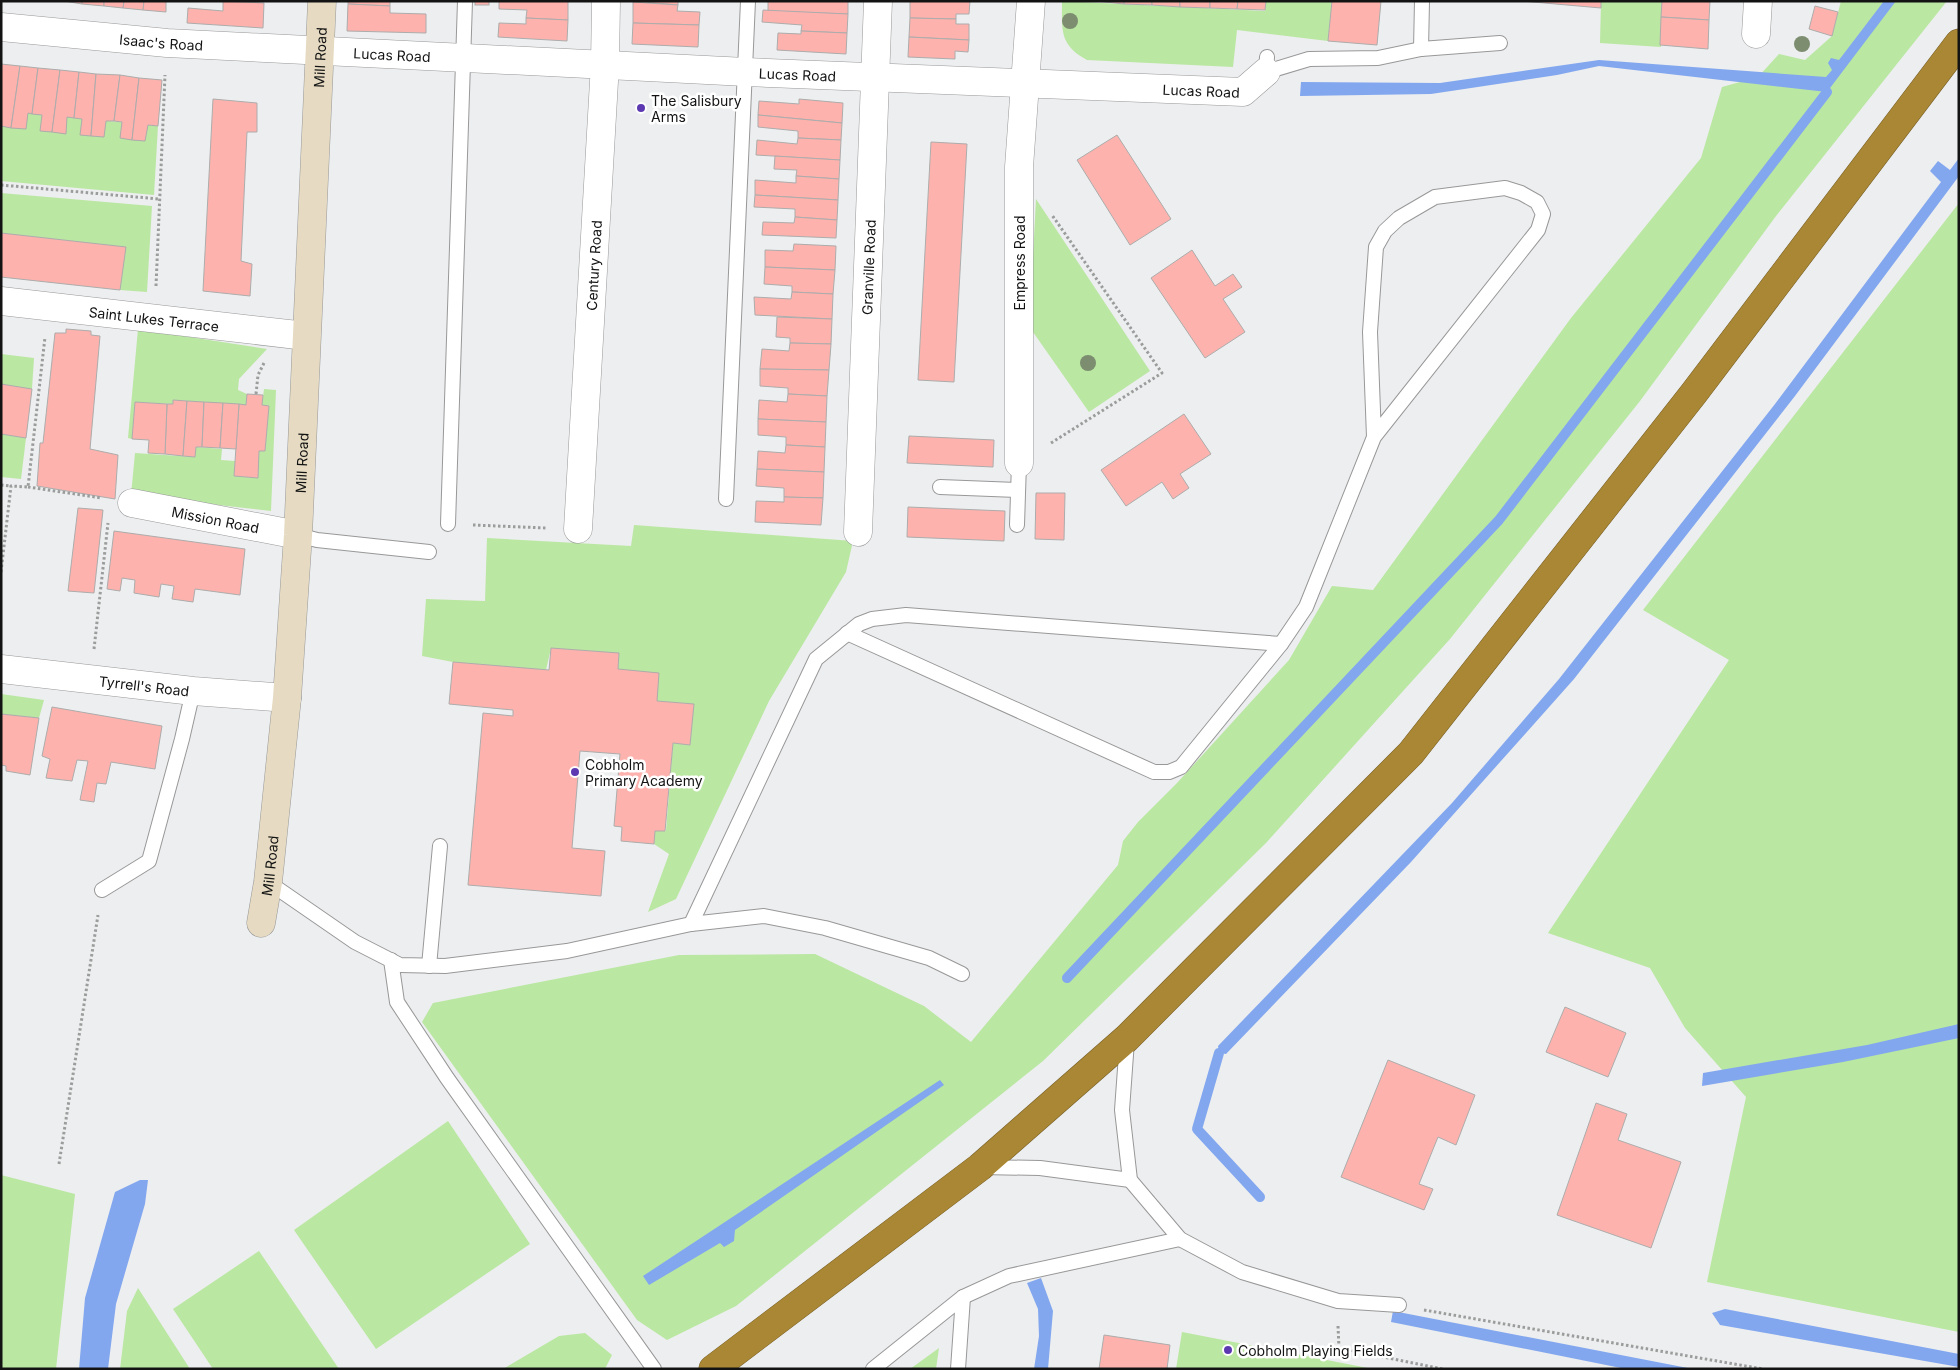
<svg xmlns="http://www.w3.org/2000/svg" width="1960" height="1370" font-family="Inter,sans-serif">
<style>
.green{fill:#bae7a2}
.water{fill:#82a7ef}
.lines{fill:none;stroke-linecap:round;stroke-linejoin:round}
.stream{stroke:#82a7ef;stroke-width:10}
.building{fill:#feb2ad;stroke:#adacac}
.lane-casing{stroke:#989899;stroke-width:16}
.street-casing{stroke:#989899;stroke-width:29}
.secondary-casing{stroke:#989899;stroke-width:29}
.highway-casing{stroke:#755e28;stroke-width:29}
.path{stroke:#9b9c9c;stroke-width:3;stroke-dasharray:2.5 2.5;stroke-linecap:butt}
.lane{stroke:#fff;stroke-width:14}
.street{stroke:#fff;stroke-width:28}
.secondary{stroke:#e6dbc2;stroke-width:28}
.highway{stroke:#aa8734;stroke-width:28}
.tree{fill:#7c8d70}
.poi-dot{fill:#5d39b1;stroke:#fff;stroke-width:2}
.labels{text-anchor:middle;dominant-baseline:central;stroke-width:5;stroke-linejoin:round;paint-order:stroke}
.street-label{font-size:14px;fill:#131313;stroke:#fff}
.poi-label{font-size:14px;fill:#131313;stroke:#fff;text-anchor:start}
</style>
<rect width="100%" height="100%" fill="#edeeef"/>
<g class="green">
<path d="M1062 1 1265 11 1266 1H1332L1328 41 1237 30 1233 67 1087 60C1059 45 1062 30 1062 1Z"/>
<path d="M1601 1H1663L1661 47 1600 43Z"/>
<path d="M1841 1H1947L1776 216 1640 401 1450 639 1266 843 1043 1061 736 1306 667 1340 637 1320 422 1022 433 1003 679 955 815 954 924 1006 971 1042 1118 865 1123 841 1138 822 1177 783 1289 660 1332 586 1373 590 1571 318 1701 158 1722 87 1758 77 1779 54 1805 60 1832 36Z"/>
<path d="M1 110 158 126 154 195 1 181Z"/>
<path d="M1 193 152 206 147 292 120 290 125 247 1 233Z"/>
<path d="M1036 199 1150 371 1089 412 1033 332 1030 315Z"/>
<path d="M1959 203V1332L1707 1282 1746 1097 1685 1028 1650 968 1548 933 1729 660 1643 610Z"/>
<path d="M138 329 267 349 239 379 238 390 247 394 246 405 173 400V404L135 402 132 439 128 438Z"/>
<path d="M1 354 34 358 32 389 1 384Z"/>
<path d="M264 389 276 390 271 511 131 495 135 453 194 457 196 447 222 449 221 460 235 461 234 476 257 478 259 451H265L269 406 262 405Z"/>
<path d="M1 434 26 438 21 479 1 477Z"/>
<path d="M634 525 853 541 846 572 769 701 676 899 648 912 669 854 654 844 655 831H666L673 743 690 745 694 704 657 701 618 669 619 653 551 648 546 670 453 662 422 656 426 599 485 601 487 538 631 546Z"/>
<path d="M1 694 44 700 39 718 1 714Z"/>
<path d="M448 1121 530 1244 376 1349 294 1230Z"/>
<path d="M1 1175 75 1194 56 1369H1Z"/>
<path d="M259 1251 339 1369H213L173 1309Z"/>
<path d="M138 1288 190 1369H120L127 1311Z"/>
<path d="M1182 1332 1373 1369H1176Z"/>
<path d="M585 1333 612 1355 605 1369H503L559 1336Z"/>
<path d="M939 1348 936 1369H910Z"/>
</g>
<g class="water">
<path d="M1884 1H1896L1827 92 1599 66 1557 75 1431 94 1300 96 1301 82 1440 83 1599 60 1826 77 1832 70 1828 63 1831 58 1839 60Z"/>
<path d="M1959 158V176L1795 396 1574 679 1411 862 1226 1054 1219 1053 1218 1046 1452 803 1559 679 1775 404 1941 182 1930 171 1938 161 1950 170Z"/>
<path d="M1959 1024V1038L1843 1062 1702 1086 1703 1073 1867 1045Z"/>
<path d="M940 1080 944 1085 735 1230 734 1241 724 1247 720 1243 649 1285 643 1276Z"/>
<path d="M140 1180H148L145 1204 116 1304 108 1369H79L85 1298 115 1192Z"/>
<path d="M1041 1278 1053 1311 1048 1369H1034L1039 1336 1038 1309 1027 1283Z"/>
<path d="M1725 1309 1959 1354V1367L1720 1325 1712 1313Z"/>
<path d="M1393 1311 1693 1369H1626L1391 1322Z"/>
</g>
<g class="lines">
<g class="stream">
<path d="M1067 978 1499 520 1827 92"/>
<path d="M1219 1053 1197 1129 1260 1197"/>
</g>
</g>
<g class="building">
<path d="M64 1H82V4Z"/>
<path d="M82 1H104V6L82 4Z"/>
<path d="M104 1H124L123 8 104 6Z"/>
<path d="M124 1H144L143 10 123 8Z"/>
<path d="M144 1H166V12L143 10Z"/>
<path d="M223 1 264 3 263 28 187 23 188 8 223 11Z"/>
<path d="M348 1H390V6L348 4Z"/>
<rect x="475" y="1" width="14" height="4"/>
<path d="M499 1H568V20L526 18 527 10 499 9Z"/>
<path d="M633 1H678V5Z"/>
<path d="M768 1H848V14L768 11Z"/>
<path d="M910 1H970L969 14H956V19L910 18Z"/>
<path d="M1096 1H1124V4Z"/>
<path d="M1124 1H1152V5L1124 4Z"/>
<path d="M1152 1H1180V7L1152 5Z"/>
<path d="M1180 1H1210V8L1180 7Z"/>
<path d="M1210 1H1238L1237 9 1210 8Z"/>
<path d="M1238 1H1266L1265 10 1237 9Z"/>
<path d="M1332 1H1381L1377 45 1328 41Z"/>
<path d="M1522 1H1601V8Z"/>
<path d="M1662 1H1710L1709 20 1661 17Z"/>
<path d="M633 2 678 5 677 11 700 12 699 25 633 23Z"/>
<path d="M348 4 390 6V13L426 14V33L347 31Z"/>
<path d="M1815 6 1838 12 1832 36 1809 29Z"/>
<path d="M763 10 848 14 847 33 801 31 802 25 762 22Z"/>
<path d="M1661 17 1709 20 1708 49 1660 45Z"/>
<path d="M526 18 568 20 567 41 498 37 499 23 526 24Z"/>
<path d="M910 18 956 19V24H969V40L909 37Z"/>
<path d="M633 23 699 25 698 47 632 44Z"/>
<path d="M801 31 847 33 846 54 777 50 778 33 801 34Z"/>
<path d="M909 37 969 40 968 52 955 51V59L908 57Z"/>
<path d="M1 64 20 66 11 128 1 126Z"/>
<path d="M20 66 38 68 32 114 28 113 26 129 11 128Z"/>
<path d="M38 68 60 70 52 132 40 131 42 115 32 114Z"/>
<path d="M60 70 79 72 74 118 67 117 66 134 52 132Z"/>
<path d="M79 72 96 74 91 136 80 135 82 119 74 118Z"/>
<path d="M96 74 120 75 114 121H106L104 137 91 136Z"/>
<path d="M120 75 139 78 132 140 120 138 122 122 114 121Z"/>
<path d="M139 78 162 80 158 126 148 125 145 141 132 140Z"/>
<path d="M213 99 257 103V132H247L241 261 252 264 250 296 203 291Z"/>
<path d="M799 99 843 103 842 123 758 115 759 101 799 104Z"/>
<path d="M758 115 842 123 841 140 798 138V131L758 127Z"/>
<path d="M1117 135 1171 219 1130 245 1077 160Z"/>
<path d="M798 138 841 140 840 160 756 155 757 140 797 144Z"/>
<path d="M931 142 967 144 954 382 918 380Z"/>
<path d="M775 156 840 160 839 179 796 176 797 170 774 169Z"/>
<path d="M796 176 839 179 838 200 755 195V180L796 183Z"/>
<path d="M755 195 838 200 837 220 795 217V209L754 207Z"/>
<path d="M795 217 837 220 836 238 762 235 763 222 794 223Z"/>
<path d="M1 233 126 247 120 290 1 277Z"/>
<path d="M794 244 836 246 835 270 765 267V250L793 251Z"/>
<path d="M1192 250 1215 286 1233 274 1242 287 1223 299 1245 332 1205 358 1151 278Z"/>
<path d="M765 267 835 270 833 294 792 292V286L764 284Z"/>
<path d="M792 292 833 294 832 319 755 315 754 297 791 299Z"/>
<path d="M777 317 832 319 831 344 790 343V338L776 337Z"/>
<path d="M66 329 91 331V335L100 336 90 449 118 455 115 499 37 486 40 443H43L55 333H66Z"/>
<path d="M790 343 831 344 829 370 760 369 762 349 789 351Z"/>
<path d="M760 369 829 370 827 396 788 394V388L760 386Z"/>
<path d="M1 384 32 389 26 438 1 434Z"/>
<path d="M247 394 263 395 262 405 269 406 265 451H259L258 478 234 476 239 404 246 405Z"/>
<path d="M788 394 827 396 826 422 758 419 759 400 787 402Z"/>
<path d="M173 400 187 401 183 456 165 454 167 404H173Z"/>
<path d="M187 401 204 402 202 447H196L195 457 183 456Z"/>
<path d="M135 402 167 404 165 454 148 453 149 440 132 439Z"/>
<path d="M204 402 223 403 220 448 202 447Z"/>
<path d="M223 403 239 404 236 449 220 448Z"/>
<path d="M1184 414 1211 454 1180 474 1189 488 1173 499 1162 482 1126 506 1101 470Z"/>
<path d="M758 419 826 422 825 447 786 445V437L758 435Z"/>
<path d="M909 436 994 440 993 467 907 463Z"/>
<path d="M786 445 825 447 824 472 757 469 758 451 785 453Z"/>
<path d="M757 469 824 472 823 498 784 497V488L756 486Z"/>
<path d="M1036 493H1065L1064 540 1035 539Z"/>
<path d="M784 497 823 498 821 525 755 522 756 501 784 502Z"/>
<path d="M908 507 1005 511 1004 541 907 537Z"/>
<path d="M78 508 103 510 94 593 68 591Z"/>
<path d="M114 531 245 549 240 595 195 589 193 602 172 599 174 586 161 584 159 597 134 593 135 580 122 578 120 591 107 589Z"/>
<path d="M551 648 619 653 618 669 659 673 657 701 694 704 690 745 673 743 665 831H655L654 844 621 841 622 827 614 826 620 754 580 751 572 848 605 851 601 896 468 885 483 713 513 716V710L449 704 453 662 549 670Z"/>
<path d="M52 707 162 726 155 769 111 762 106 784 97 783 94 802 80 800 88 761 77 760 72 781 46 778 50 759 42 756Z"/>
<path d="M1 714 39 718 30 775 6 771V766L1 765Z"/>
<path d="M1565 1007 1626 1033 1608 1077 1546 1052Z"/>
<path d="M1388 1060 1475 1095 1456 1145 1438 1137 1419 1184 1433 1189 1424 1210 1341 1177Z"/>
<path d="M1596 1103 1627 1114 1618 1140 1681 1162 1651 1248 1557 1215Z"/>
<path d="M1104 1335 1170 1345 1167 1369H1099Z"/>
</g>
<g class="lines">
<g class="lane-casing">
<g id="lane">
<path d="M1421 49 1422 1"/>
<path d="M1267 57 1266 72 1309 59 1378 58 1421 49 1500 43"/>
<path d="M940 487 1017 490"/>
<path d="M726 499 748 1"/>
<path d="M448 524 465 1"/>
<path d="M1017 525 1019 463"/>
<path d="M298 535 317 540 429 552"/>
<path d="M847 633 1154 772H1169L1181 767 1281 644 1306 607 1374 437 1538 230 1543 214 1537 202 1521 193 1505 188 1435 197 1399 218 1385 231 1376 247 1370 332 1374 437"/>
<path d="M268 882 355 942 400 965 445 966 567 951 691 924 764 916 825 928 929 958 962 974"/>
<path d="M102 890 149 861 182 739 193 691"/>
<path d="M691 924 816 659 859 624 872 619 906 615 1281 644"/>
<path d="M391 960 397 1002 447 1078 654 1369"/>
<path d="M429 966 440 846"/>
<path d="M1127 1041 1122 1110 1130 1180 1180 1239 1242 1272 1338 1301 1399 1305"/>
<path d="M981 1167 1040 1168 1130 1180"/>
<path d="M873 1369 963 1297 1009 1276 1180 1239"/>
<path d="M958 1369 963 1297"/>
</g>
</g>
<g class="street-casing">
<g id="street">
<path id="s1" d="M1 27 167 43 746 72 1243 92 1266 72"/>
<path d="M1756 34 1758 1"/>
<path id="s2" d="M1 301 306 336"/>
<path d="M1019 463V167L1031 1"/>
<path id="s3" d="M132 503 298 535"/>
<path id="s4" d="M578 529 605 64 606 1"/>
<path id="s5" d="M858 532 878 1"/>
<path id="s6" d="M1 669 193 691 287 698"/>
</g>
</g>
<g class="secondary-casing">
<g id="secondary">
<path id="s7" d="M261 923 268 882 287 698 298 535 322 1"/>
</g>
</g>
<g class="highway-casing">
<path id="highway" d="M713 1369 980 1167 1127 1038 1411 753 1694 393 1959 43"/>
</g>
<g class="path">
<path d="M1 185 159 199"/>
<path d="M156 286 165 75"/>
<path d="M256 394 258 375 264 363"/>
<path d="M1051 443 1162 373 1052 215"/>
<path d="M1 485 11 486"/>
<path d="M28 487 102 498"/>
<path d="M473 525 546 528"/>
<path d="M1 572 11 486 28 487 45 337"/>
<path d="M94 649 108 523"/>
<path d="M59 1164 98 915"/>
<path d="M1424 1310 1763 1369"/>
<path d="M1338 1326 1339 1348 1443 1369"/>
</g>
<use href="#lane" class="lane"/>
<use href="#street" class="street"/>
<use href="#secondary" class="secondary"/>
<use href="#highway" class="highway"/>
</g>
<g class="tree">
<circle cx="1070" cy="21" r="8"/>
<circle cx="1802" cy="44" r="8"/>
<circle cx="1088" cy="363" r="8"/>
</g>
<g class="poi-dot">
<circle cx="641" cy="108" r="5"/>
<circle cx="575" cy="772" r="5"/>
<circle cx="1228" cy="1350" r="5"/>
</g>
<g class="labels">
<g class="street-label">
<text stroke="none"><textPath href="#s1" startOffset="161">Isaac's Road</textPath></text>
<text stroke="none"><textPath href="#s1" startOffset="392">Lucas Road</textPath></text>
<text stroke="none"><textPath href="#s7" startOffset="868">Mill Road</textPath></text>
<text stroke="none"><textPath href="#s1" startOffset="798">Lucas Road</textPath></text>
<text stroke="none"><textPath href="#s1" startOffset="1202">Lucas Road</textPath></text>
<text transform="translate(1019 263) rotate(-90)">Empress Road</text>
<text stroke="none"><textPath href="#s4" startOffset="264">Century Road</textPath></text>
<text stroke="none"><textPath href="#s5" startOffset="265">Granville Road</textPath></text>
<text stroke="none"><textPath href="#s2" startOffset="154">Saint Lukes Terrace</textPath></text>
<text stroke="none"><textPath href="#s7" startOffset="462">Mill Road</textPath></text>
<text stroke="none"><textPath href="#s3" startOffset="85">Mission Road</textPath></text>
<text stroke="none"><textPath href="#s6" startOffset="144">Tyrrell's Road</textPath></text>
<text stroke="none"><textPath href="#s7" startOffset="58">Mill Road</textPath></text>
</g>
<g class="poi-label">
<text x="651" y="100">The Salisbury<tspan x="651" dy="16">Arms</tspan></text>
<text x="585" y="764">Cobholm<tspan x="585" dy="16">Primary Academy</tspan></text>
<text x="1238" y="1350">Cobholm Playing Fields</text>
</g>
</g>
<rect width="1960" height="1370" fill="none" stroke="#131313" stroke-width="5"/>
</svg>
